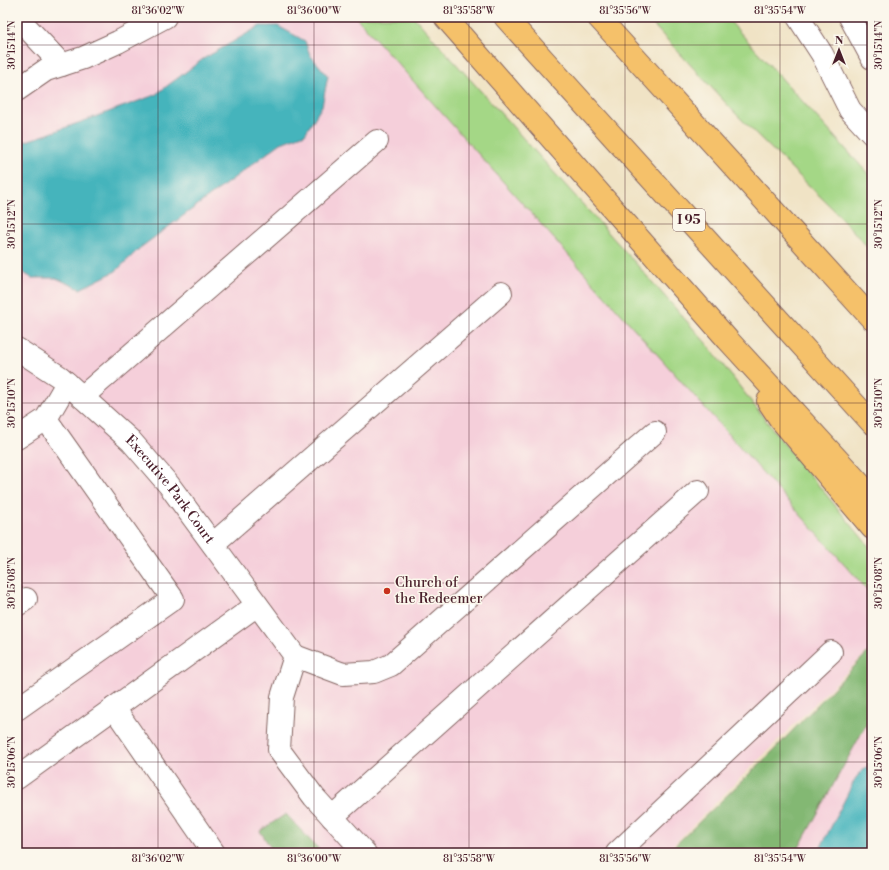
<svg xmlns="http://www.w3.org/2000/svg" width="889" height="870" font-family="'Libre Bodoni',serif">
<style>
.built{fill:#f5cfda}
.green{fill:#a4d786;stroke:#777b58}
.forest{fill:#83b873;stroke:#666c4f}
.water{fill:#44b4bc;stroke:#476a74}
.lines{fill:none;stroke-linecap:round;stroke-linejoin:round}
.minor-casing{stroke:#846461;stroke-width:24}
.highway-casing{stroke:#846461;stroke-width:24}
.minor{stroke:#fff;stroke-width:22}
.highway{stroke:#f5c16b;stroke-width:22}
.ticks{fill:none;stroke:#4a1f2b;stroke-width:1;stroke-opacity:0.45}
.poi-dot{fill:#c8321e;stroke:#fbf7ec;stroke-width:1.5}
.labels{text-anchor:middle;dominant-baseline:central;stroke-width:3;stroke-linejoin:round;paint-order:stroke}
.shield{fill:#fbf7ec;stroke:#7f6065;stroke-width:1}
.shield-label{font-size:13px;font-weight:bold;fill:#4a1f2b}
.street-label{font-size:14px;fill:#4a1f2b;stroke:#fbf7ec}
.poi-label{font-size:14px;fill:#4a1f2b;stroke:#fbf7ec;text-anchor:start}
.neatline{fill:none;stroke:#4a1f2b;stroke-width:1.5}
.ticks-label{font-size:10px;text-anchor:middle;fill:#4a1f2b}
</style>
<rect width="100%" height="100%" fill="#fbf7ec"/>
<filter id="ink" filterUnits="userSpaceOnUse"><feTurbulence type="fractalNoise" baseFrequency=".025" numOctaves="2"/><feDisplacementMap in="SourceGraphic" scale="8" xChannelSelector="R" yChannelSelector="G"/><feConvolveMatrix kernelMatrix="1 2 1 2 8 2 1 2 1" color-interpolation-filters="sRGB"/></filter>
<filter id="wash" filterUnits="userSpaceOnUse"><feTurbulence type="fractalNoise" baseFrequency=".012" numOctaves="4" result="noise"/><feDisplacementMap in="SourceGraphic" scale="16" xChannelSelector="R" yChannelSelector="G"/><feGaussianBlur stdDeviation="0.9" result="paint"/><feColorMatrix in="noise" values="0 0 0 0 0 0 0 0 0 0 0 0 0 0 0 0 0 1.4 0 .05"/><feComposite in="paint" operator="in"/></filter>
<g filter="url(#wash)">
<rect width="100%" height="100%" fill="#f0e3c5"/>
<g class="built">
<path d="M17 17H356L872 595V647L665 853H17Z"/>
<path d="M872 714V853H796Z"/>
</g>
<g class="green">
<path d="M356 17H414L623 249 706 343 781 440 872 550V595Z"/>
<path d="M646 17H726L872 178V252L834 210 736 114Z"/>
</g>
<g class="forest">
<path d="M872 648V714L796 853H667L771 753Z"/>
<path d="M286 814 322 853H274L260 831Z"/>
</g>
<g class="water">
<path d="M260 26H278L305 41 310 55 328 76 322 106 305 134 281 143 140 248 116 271 80 289 56 278H32L17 269V144L45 135 155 95 203 59Z"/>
<path d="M872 765V845L863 853H822L821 847 855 779 864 768Z"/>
</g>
</g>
<g filter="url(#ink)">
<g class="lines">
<g class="minor-casing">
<g id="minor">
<path d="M17 17 62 65"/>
<path d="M798 17 822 54 850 110 872 134"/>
<path d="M850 17 872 58"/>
<path d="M17 90 46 70 83 58 118 42 165 17"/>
<path id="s1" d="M17 349 60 377 131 441 169 485 295 656"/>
<path d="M82 397 377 141"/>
<path d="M17 438 46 419 67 383"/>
<path d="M213 544 501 293"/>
<path d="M17 605 26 599"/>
<path d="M295 656 343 674 374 672 391 665 655 432"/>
<path d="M295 656 282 697 279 750 314 797 365 853"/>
<path d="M114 708 214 853"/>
<path d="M17 709 173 599 46 419"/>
<path d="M17 778 257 605"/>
<path d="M332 817 698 491"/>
<path d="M617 853 831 652"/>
</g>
</g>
<g class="highway-casing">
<g id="highway">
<path d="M445 17 728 340 872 497"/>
<path d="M505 17 872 423"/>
<path d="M598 17 872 319"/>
<path d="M768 401 780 419 872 528"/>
</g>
</g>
<use href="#minor" class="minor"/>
<use href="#highway" class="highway"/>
</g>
</g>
<path class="ticks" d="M158 17V853M314 17V853M469 17V853M625 17V853M780 17V853M17 45H872M17 224H872M17 403H872M17 583H872M17 762H872"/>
<circle class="poi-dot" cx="387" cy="591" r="4"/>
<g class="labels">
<rect class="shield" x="673" y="209" width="32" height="22" rx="3"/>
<g class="shield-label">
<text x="689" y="220">I 95</text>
</g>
<g class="street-label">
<text stroke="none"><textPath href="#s1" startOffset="209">Executive Park Court</textPath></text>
</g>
<g class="poi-label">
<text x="395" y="583">Church of<tspan x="395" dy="16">the Redeemer</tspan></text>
</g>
</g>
<rect width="889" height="870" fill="none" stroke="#fbf7ec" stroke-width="44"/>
<g transform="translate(839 50)" stroke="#fbf7ec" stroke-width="3" paint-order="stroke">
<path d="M0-3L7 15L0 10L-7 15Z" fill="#4a1f2b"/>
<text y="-6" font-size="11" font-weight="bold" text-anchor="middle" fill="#4a1f2b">N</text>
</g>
<rect x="22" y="22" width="845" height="826" class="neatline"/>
<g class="ticks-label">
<text x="158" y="14">81°36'02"W</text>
<text x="314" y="14">81°36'00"W</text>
<text x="469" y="14">81°35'58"W</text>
<text x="625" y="14">81°35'56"W</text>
<text x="780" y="14">81°35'54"W</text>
<text transform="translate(11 45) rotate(-90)" y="4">30°15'14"N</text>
<text transform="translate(878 45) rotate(-90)" y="4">30°15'14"N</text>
<text transform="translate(11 224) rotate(-90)" y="4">30°15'12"N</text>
<text transform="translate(878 224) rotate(-90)" y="4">30°15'12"N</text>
<text transform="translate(11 403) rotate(-90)" y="4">30°15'10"N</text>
<text transform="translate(878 403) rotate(-90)" y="4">30°15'10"N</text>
<text transform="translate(11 583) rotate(-90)" y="4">30°15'08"N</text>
<text transform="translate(878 583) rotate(-90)" y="4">30°15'08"N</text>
<text transform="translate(11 762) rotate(-90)" y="4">30°15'06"N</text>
<text transform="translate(878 762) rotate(-90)" y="4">30°15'06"N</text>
<text x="158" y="862">81°36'02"W</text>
<text x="314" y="862">81°36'00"W</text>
<text x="469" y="862">81°35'58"W</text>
<text x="625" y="862">81°35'56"W</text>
<text x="780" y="862">81°35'54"W</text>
</g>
</svg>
